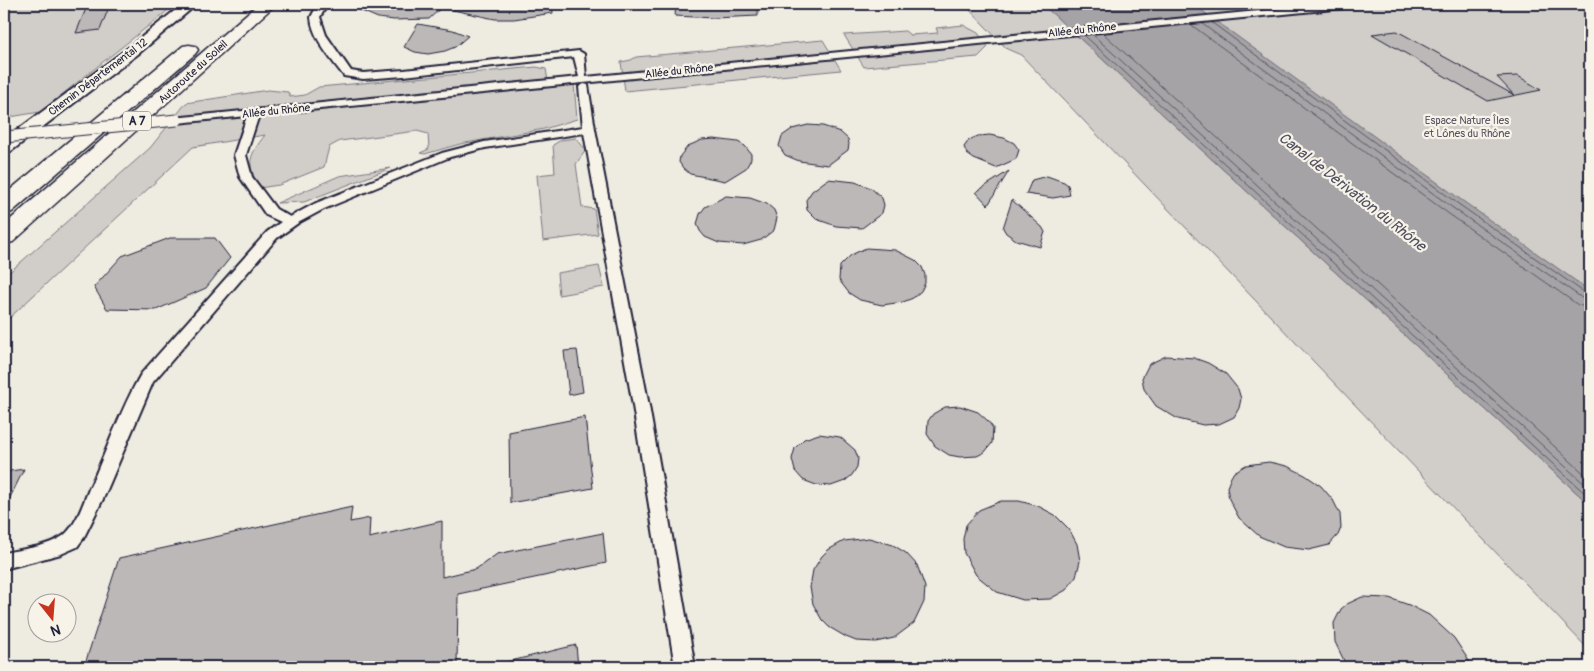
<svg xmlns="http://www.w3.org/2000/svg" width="1594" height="671" font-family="Pangolin,sans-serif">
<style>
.green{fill:#d1cdc9;stroke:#7a7882}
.water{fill:#a6a3a6;stroke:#716f7b}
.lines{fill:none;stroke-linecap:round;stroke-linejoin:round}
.shore{stroke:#575666;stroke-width:1}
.building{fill:#bbb8b7;stroke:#22223b}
.street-casing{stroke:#22223b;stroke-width:4}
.secondary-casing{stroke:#22223b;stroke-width:4}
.highway-casing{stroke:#22223b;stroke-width:3}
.street{fill:#f7f3e8;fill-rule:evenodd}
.secondary{fill:#f7f3e8;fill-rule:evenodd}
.highway{fill:#f7f3e8;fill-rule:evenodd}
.street-bridge-casing{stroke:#22223b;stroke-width:13;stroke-linecap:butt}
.street-bridge{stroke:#f7f3e8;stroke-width:11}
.labels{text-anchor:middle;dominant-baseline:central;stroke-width:4.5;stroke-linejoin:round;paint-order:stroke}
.far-street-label{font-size:11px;fill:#22223b;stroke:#f7f3e8}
.far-park-label{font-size:11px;fill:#575566;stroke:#f7f3e8}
.shield{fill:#f7f3e8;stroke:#62616f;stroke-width:1}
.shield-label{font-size:12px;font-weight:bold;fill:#22223b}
.water-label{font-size:15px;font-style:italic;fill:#504f60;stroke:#f7f3e8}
</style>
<rect width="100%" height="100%" fill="#eeebe1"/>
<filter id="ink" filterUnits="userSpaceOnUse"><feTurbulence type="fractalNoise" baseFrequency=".02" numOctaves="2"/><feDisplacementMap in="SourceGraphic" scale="10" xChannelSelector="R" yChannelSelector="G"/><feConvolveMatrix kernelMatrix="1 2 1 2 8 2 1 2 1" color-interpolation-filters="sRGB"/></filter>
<g filter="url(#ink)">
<g class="green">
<path d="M4 4H176L40 112 4 118Z"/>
<path d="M964 4H1042L1590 505V651L1021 55 1007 49Z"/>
<path d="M1119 4H1590V382Z"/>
<path d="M963 25 978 33 988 47 978 57 864 67 844 35 905 31 910 35 938 33 936 28Z"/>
<path d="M823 40 841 70 625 91 621 62 631 60 636 57Z"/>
<path d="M536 67 546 69 549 87 574 84 577 119 544 129 460 144 425 154 420 153 429 149 428 134 417 131 340 141 329 147 324 167 279 185 259 188C246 162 249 156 265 135L193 147 4 323V277L150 148 186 103 268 90 288 92 290 97 305 95 319 87Z"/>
<path d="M576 138 586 150 576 164 582 207 594 209 598 234 543 241 537 175 555 173 553 145 561 140Z"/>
<path d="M391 168 304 202 277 203 339 176Z"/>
<path d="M599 266 604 287 559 295 557 273Z"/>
</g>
<path class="water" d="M1042 4H1193L1460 199 1590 291V505Z"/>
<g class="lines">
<g class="shore">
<path d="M1211 22 1457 203 1585 293 1590 294"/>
<path d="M1201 23 1453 208 1582 298 1590 301"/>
<path d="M1190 24 1449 214 1578 305 1590 308"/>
<path d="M1103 33 1590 479"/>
<path d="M1092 34 1590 489"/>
<path d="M1084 35 1590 498"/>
</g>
</g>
<g class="building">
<path d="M88 4H105L104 8 109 7 100 30 76 33Z"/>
<path d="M345 4H445L429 19 394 20 378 18Z"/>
<path d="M454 4H552L553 13 514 19H495L453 10Z"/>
<path d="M676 4H758V16L714 18 675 16Z"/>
<path d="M418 24 453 30 468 36 455 47 445 51 428 54 415 52 404 47Z"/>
<path d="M1397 31 1514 95 1497 77 1518 76 1541 90 1488 101 1372 34Z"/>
<path d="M808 125 823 126 840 132 848 139 849 144 848 150 828 165 799 161 785 155 779 146 782 136 792 129Z"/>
<path d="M990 135 1004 138 1014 143 1019 150 1016 159 996 168 974 159 967 154 964 147 969 140 978 136Z"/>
<path d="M714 139 738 142 745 146 751 154V159L746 168 725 181 690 174 683 168 679 162 680 156 688 146 702 140Z"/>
<path d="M1009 171 988 205 976 192Z"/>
<path d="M1047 176 1064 182 1068 185 1070 195 1053 198 1026 194 1032 180Z"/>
<path d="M828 179 855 182 871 188 882 198 884 205 882 213 862 228 836 226 816 219 807 210 806 200 812 191Z"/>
<path d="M726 196 750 198 767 204 774 210 777 218 774 230 761 240 743 245 719 243 705 237 700 231 697 224 700 214 705 207Z"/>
<path d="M1012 200 1042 227 1045 232 1040 247 1016 240 1006 233 1003 228Z"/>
<path d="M170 238H215L230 258 206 288 156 310 107 309 94 287 122 256Z"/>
<path d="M866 248 895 250 915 260 922 267 925 275V283L921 291 913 298 903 302 882 305 860 300 849 293 839 280 840 266 851 255Z"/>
<path d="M577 350 583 392 569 395 564 351Z"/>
<path d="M1166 356 1194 358 1208 363 1226 374 1238 389 1241 399 1239 408 1234 417 1219 424 1203 425 1178 419 1156 406 1144 389 1142 378 1149 364Z"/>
<path d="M960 406 978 412 988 421 993 428 992 443 985 452 977 456 960 457 949 455 935 446 927 434 928 421 933 414 945 407Z"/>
<path d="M585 417 593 488 510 503 509 432Z"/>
<path d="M819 434 840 437 855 450 858 458 857 467 852 475 845 481 831 486 816 485 803 480 795 471 792 459 795 448 804 439Z"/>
<path d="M1269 462 1287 466 1305 475 1321 486 1333 500 1340 514 1341 528 1338 535 1329 545 1309 550 1284 547 1259 536 1239 518 1229 499 1227 487 1231 477 1234 472 1246 465Z"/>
<path d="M24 469 4 510V472Z"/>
<path d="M1001 501H1019L1038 506 1055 515 1069 529 1077 544 1080 561 1076 577 1066 590 1050 599 1023 600 997 592 976 575 964 553 963 539 966 525 979 510Z"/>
<path d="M352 507 350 522 370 518 369 538 442 521V577L476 569 497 554 603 533 606 563 458 594 457 667H84L119 558Z"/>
<path d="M869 538 893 545 906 553 917 565 925 587 924 602 914 623 894 638 876 642 856 641 846 637 829 627 822 620 813 604 810 587 813 570 822 556 828 550 844 541Z"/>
<path d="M1362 597 1389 598 1409 605 1429 615 1454 638 1473 667H1347L1335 642 1334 623 1341 609 1347 604Z"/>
<path d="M576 645 578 667H508L507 662Z"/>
</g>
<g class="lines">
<g class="street-casing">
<path id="street" d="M318 4H328L320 17 326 35 351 71 363 73 404 70 579 51 584 54 586 77 1329 4H1359L1354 7 259 115 246 155 252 177 276 209 290 217 316 203 442 153 484 142 583 127 579 87 584 84 588 85 595 129 649 406 695 667H675L633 406 584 133 485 148 450 157 324 209 298 223 277 238 153 382 104 497 83 539 77 547 61 554 4 569V553C22 549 47 547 63 536 76 526 83 504 89 489 107 451 120 410 141 374L267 232 281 222 266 215 240 177 234 155 247 116 177 123 173 122 171 120 173 118 579 77 574 57 404 76 363 79 344 76C332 60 312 38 311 17Z"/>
</g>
<g class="secondary-casing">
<path id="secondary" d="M183 4H197L138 54 10 152 4 153V140L128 48Z"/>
</g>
<g class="highway-casing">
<g id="highway">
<path d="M258 4H276L13 242 4 244V225Z"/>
<path d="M189 45 195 46 198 50 195 54 12 212 4 214V195L183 46Z"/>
</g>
</g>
<use href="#street" class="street"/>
<use href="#secondary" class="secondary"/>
<use href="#highway" class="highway"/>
<g class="street-bridge-casing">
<path id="street-bridge" d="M5 137 177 120"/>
</g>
<use href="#street-bridge" class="street-bridge"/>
</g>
</g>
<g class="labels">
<g class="far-street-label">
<text transform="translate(1082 30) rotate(-6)">Allée du Rhône</text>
<text transform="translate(679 71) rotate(-6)">Allée du Rhône</text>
<text transform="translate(193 72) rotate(-42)">Autoroute du Soleil</text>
<text transform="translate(98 77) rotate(-37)">Chemin Départemental 12</text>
<text transform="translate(276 111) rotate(-6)">Allée du Rhône</text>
</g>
<g class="far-park-label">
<text x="1467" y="120">Espace Nature Îles<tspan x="1467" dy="13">et Lônes du Rhône</tspan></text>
</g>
<rect class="shield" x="123" y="111.5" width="28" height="19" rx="4"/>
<g class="shield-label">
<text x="137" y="121">A 7</text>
</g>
<g class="water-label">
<text transform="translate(1352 192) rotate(38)">Canal de Dérivation du Rhône</text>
</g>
</g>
<rect width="1594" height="671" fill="none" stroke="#f7f3e8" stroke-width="20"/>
<rect x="10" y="10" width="1574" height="651" fill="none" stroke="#22223b" stroke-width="2" filter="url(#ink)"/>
<g transform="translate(52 618) rotate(163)"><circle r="24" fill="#f7f3e8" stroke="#a29fa3"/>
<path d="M0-4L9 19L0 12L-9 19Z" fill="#c8321e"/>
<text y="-8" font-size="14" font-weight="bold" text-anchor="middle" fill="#22223b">N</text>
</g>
</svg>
